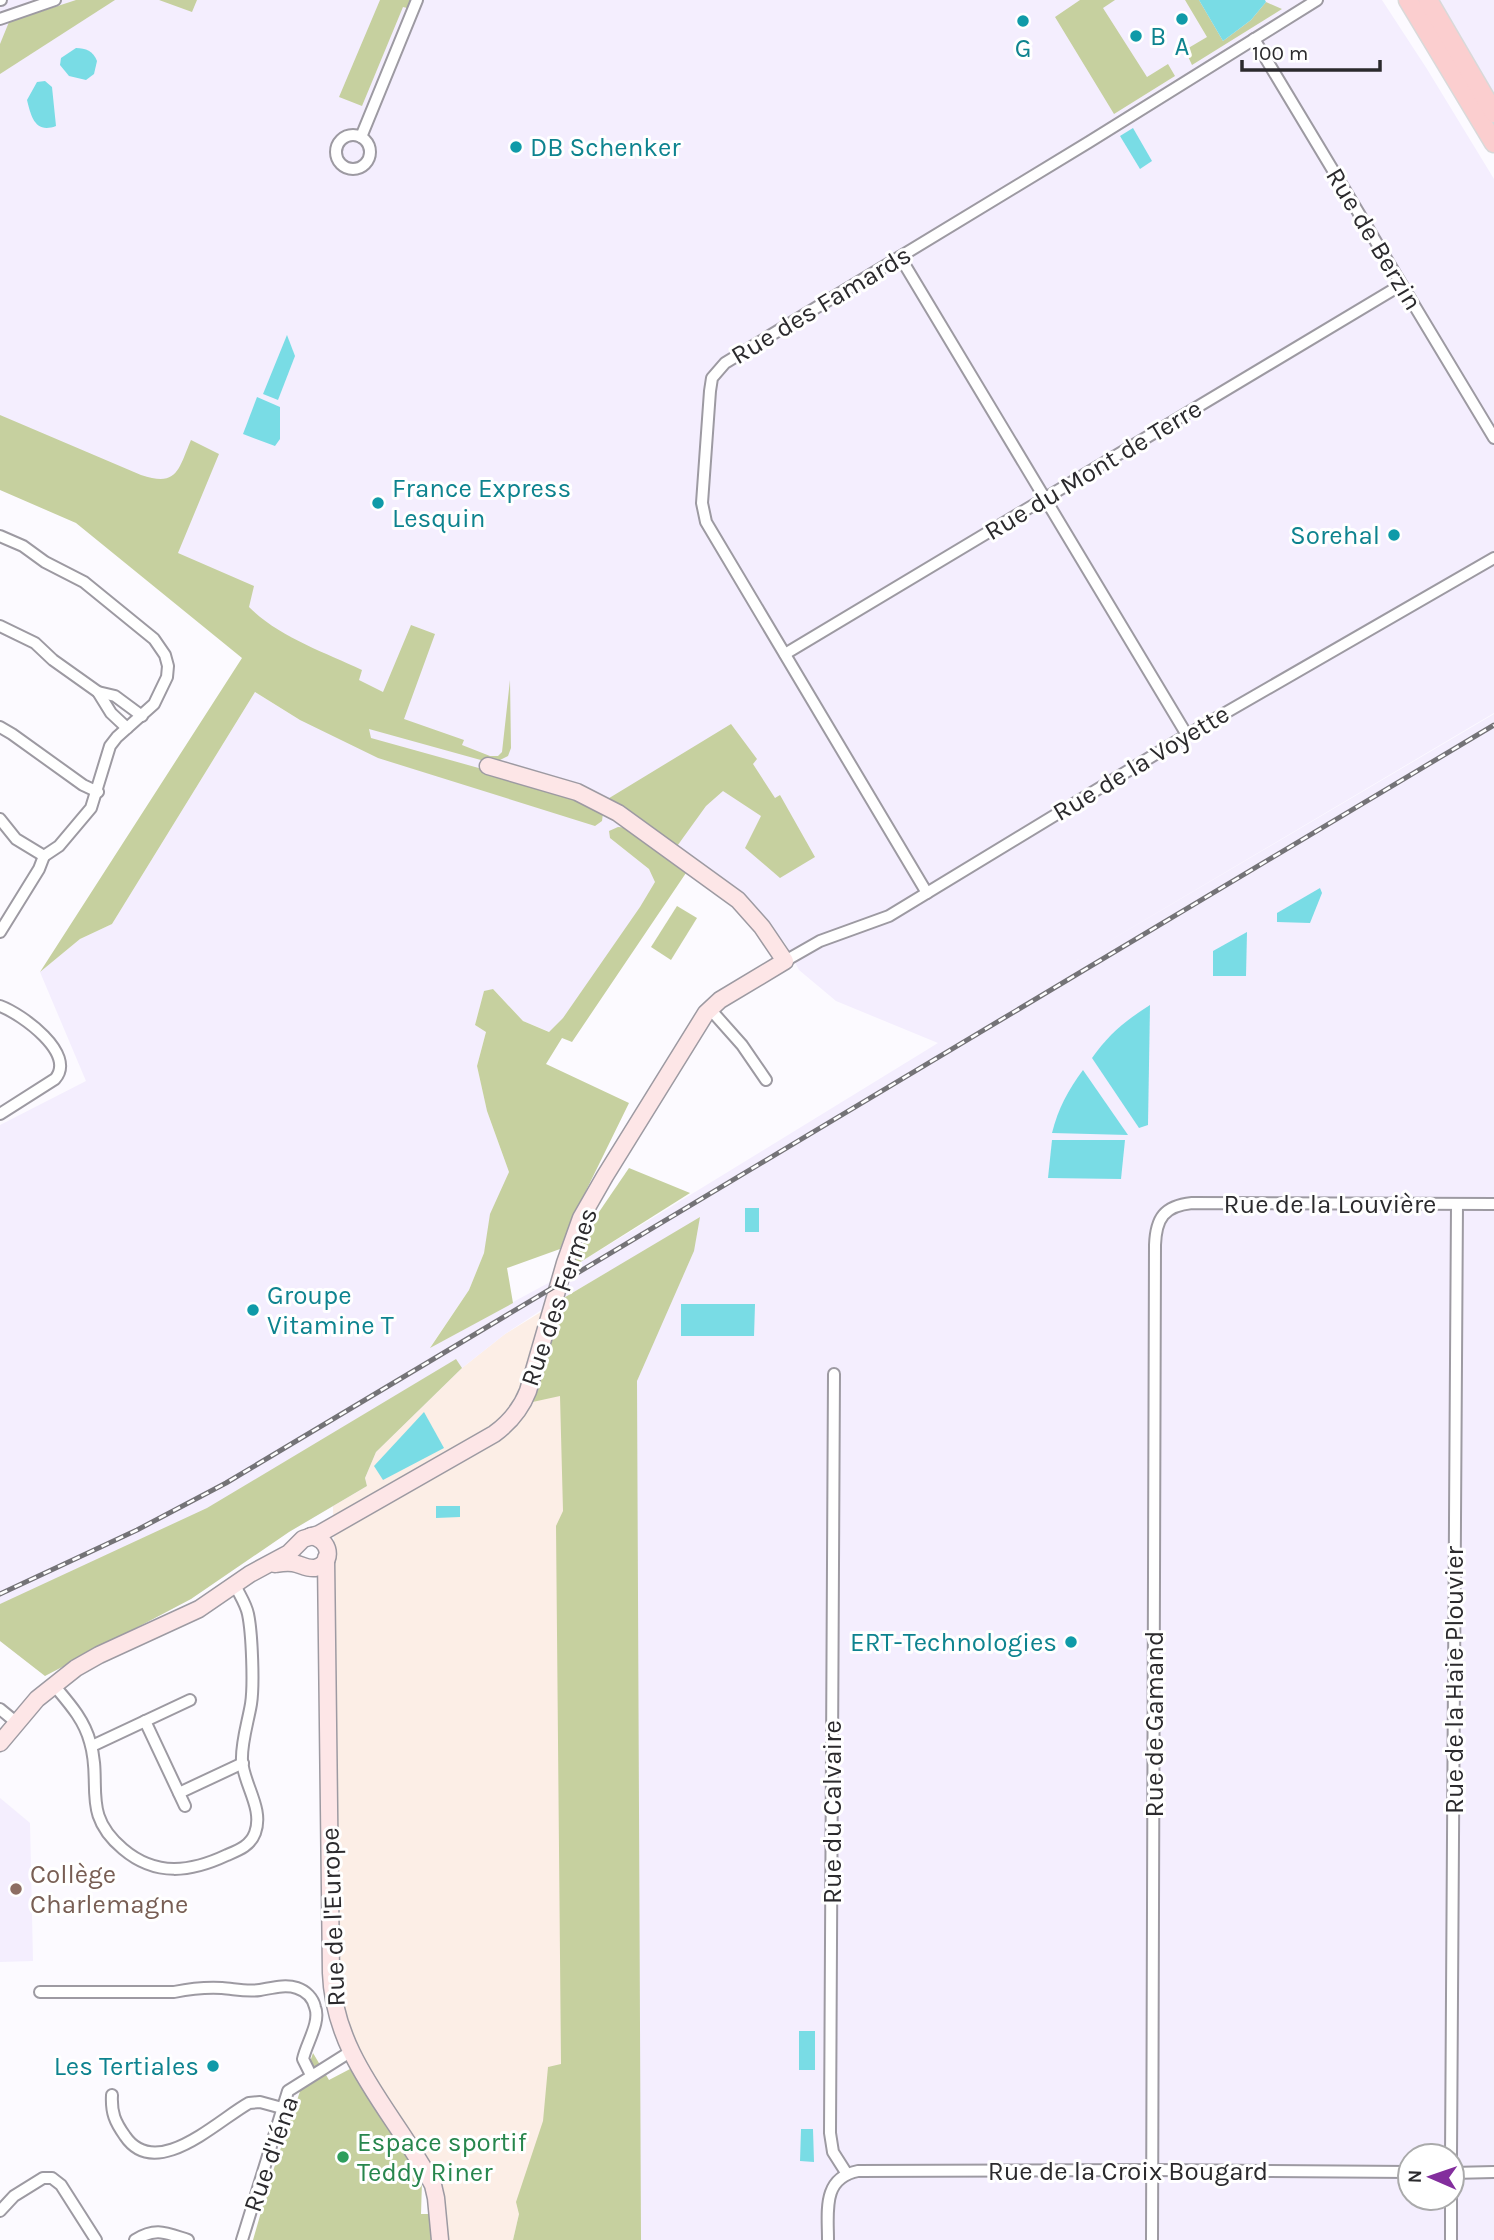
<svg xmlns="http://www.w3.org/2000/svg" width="1494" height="2240" font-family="Karla,sans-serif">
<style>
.commercial{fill:#fceee6}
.built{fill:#f4eefe;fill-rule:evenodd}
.green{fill:#c6d09f}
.water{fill:#79dce5}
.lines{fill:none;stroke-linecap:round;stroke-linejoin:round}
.street-casing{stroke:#9d9aa2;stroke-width:14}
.secondary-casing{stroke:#9d9aa2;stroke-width:19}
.primary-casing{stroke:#d9d9d9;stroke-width:21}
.street{stroke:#fff;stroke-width:10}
.secondary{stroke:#fde6e7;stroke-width:16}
.primary{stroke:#fbcecf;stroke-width:18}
.rail-casing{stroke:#747377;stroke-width:5}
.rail{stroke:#fff;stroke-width:2.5;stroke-dasharray:8;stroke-linecap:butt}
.culture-dot{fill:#0f9aa8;stroke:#fff;stroke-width:2.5}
.education-dot{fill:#8d6e63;stroke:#fff;stroke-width:2.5}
.leisure-dot{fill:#2e9e5b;stroke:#fff;stroke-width:2.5}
.labels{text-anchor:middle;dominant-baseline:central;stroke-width:6;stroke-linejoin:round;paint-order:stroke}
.culture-label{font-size:26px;fill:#0d838f;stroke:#fff;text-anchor:start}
.street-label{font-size:26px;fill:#2b2a2d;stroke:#fff}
.education-label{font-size:26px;fill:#785e54;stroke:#fff;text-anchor:start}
.leisure-label{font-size:26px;fill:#27864d;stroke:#fff;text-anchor:start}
</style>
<rect width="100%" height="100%" fill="#fcfaff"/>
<path class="commercial" d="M562 1299 610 2240 519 2214 513 2240H447L446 2214 438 2179 353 2041 338 1984 336 1645 333 1506 367 1486 365 1478 376 1452 462 1368 505 1334Z"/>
<g class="built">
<path d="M0 0H1382L1427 69 1494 179V713L1077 960 1494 714V2240H610L609 1271 562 1299 571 1268 938 1043 836 1001 799 970 785 943 747 899 675 850 562 1037 523 1021 493 989 484 992 475 1025 486 1032 477 1066 487 1111 509 1172 484 1253 469 1290 431 1346 552 1281 546 1307 505 1334 462 1368 376 1452 365 1478 367 1486 289 1532 191 1599 45 1676 0 1641V1125L86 1081 40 972 80 939 112 924 255 692 300 720 161 555 0 489ZM1410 2156H1452V2198H1410Z"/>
<path d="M1434 0H1494V102Z"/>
<path d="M0 1798 30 1823 33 1961 0 1962Z"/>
</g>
<g class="green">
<path d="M76 0H115L0 74V44L9 22Z"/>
<path d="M159 0H197L192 12Z"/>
<path d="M380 0H411L407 8 403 7 362 106 339 97Z"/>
<path d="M1080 0H1115L1103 8 1147 77 1168 64 1175 76 1114 114 1055 17Z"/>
<path d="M1185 0H1199L1223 41 1251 20 1266 2 1282 9 1192 65 1185 50 1207 37Z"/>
<path d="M0 415 141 475C178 487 178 470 191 440L219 454 178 553 254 586 249 607C279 637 324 652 362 670L359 680 383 692 411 625 435 634 404 719 464 740 462 745 490 756H498L502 752 510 680 511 748 508 756 498 761 488 762 369 729 371 738 565 792 603 813 602 821 595 826 378 758 300 720 255 692 112 924 80 939 40 972 242 658 76 523 0 490Z"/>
<path d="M731 724 757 759 753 764 775 798 780 795 815 857 780 878 745 848 761 816 723 791 706 806 675 849 606 800Z"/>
<path d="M618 827 631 828 688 870 572 1042 562 1038 546 1064 629 1103 579 1205 560 1249 507 1268 513 1303 430 1348 469 1290 484 1253 490 1214 509 1172 487 1111 477 1066 486 1032 475 1025 484 991 493 989 523 1021 549 1032 563 1018 640 907 655 882 649 869 610 838 609 831Z"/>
<path d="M677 906 697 918 671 960 651 947Z"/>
<path d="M629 1168 690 1193 571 1268 599 1212Z"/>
<path d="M700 1217 694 1251 637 1381 641 2240H513L519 2214 516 2202 543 2121 548 2067 561 2064 556 1526 563 1511 560 1396 528 1403 562 1299Z"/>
<path d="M456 1359 462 1368 376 1452 365 1478 367 1486 289 1532 191 1599 45 1676 0 1641V1604L207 1508Z"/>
<path d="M313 2053 329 2080 350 2069 422 2181 421 2214H446L447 2240H253L272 2174Z"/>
</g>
<g class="water">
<path d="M1199 0H1265L1266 2 1251 20 1223 41Z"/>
<path d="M76 48C86 48 93 51 97 61L94 74 86 80 69 76 60 65 61 58Z"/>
<path d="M45 81 52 87 56 126C35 134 31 116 27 100L37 82Z"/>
<path d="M1133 128 1152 161 1140 169 1120 136Z"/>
<path d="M287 335 295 356 278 400 263 394Z"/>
<path d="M257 397 280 407V439L275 446 243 434Z"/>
<path d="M1320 888 1322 893 1310 923 1277 922V913Z"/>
<path d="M1247 932 1246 976H1213V951Z"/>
<path d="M1150 1005 1148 1125 1139 1128 1092 1058C1108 1035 1126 1020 1150 1005Z"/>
<path d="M1083 1070 1128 1135 1052 1133C1058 1109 1068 1090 1083 1070Z"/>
<path d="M1052 1140H1125L1121 1179 1048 1178Z"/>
<rect x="745" y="1208" width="14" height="24"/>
<path d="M681 1304H755L754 1336H681Z"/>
<path d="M424 1412 444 1448 383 1480 374 1466Z"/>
<path d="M436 1506H460V1517L436 1518Z"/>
<rect x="799" y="2031" width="16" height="39"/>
<path d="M801 2129H813L814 2162 800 2161Z"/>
</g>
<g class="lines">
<g class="street-casing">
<g id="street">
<path d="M0 0H1"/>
<path d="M0 19 55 0"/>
<path d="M1254 39 1494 438"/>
<circle cx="353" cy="152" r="17"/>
<path d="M361 137 417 0"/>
<path d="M900 257 1187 735"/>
<path d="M0 536 23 546 45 562 84 582 154 639 165 655 168 666 167 677 154 704 117 737 110 746 91 808 59 846 44 856"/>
<path d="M0 626 35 643 53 660 98 692 111 713 127 728"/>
<path d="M785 654 1401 285"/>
<path d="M98 692 115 696 142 716"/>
<path d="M0 727 12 734 83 785 98 792"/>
<path d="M0 819 16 839 44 856"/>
<path d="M927 893 706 522 702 503 710 391 712 378 725 363 1089 142 1317 0"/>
<path d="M0 932 39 869 44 856"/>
<path d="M785 961 820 941 889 916 1187 735 1494 558"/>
<path d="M0 1006C22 1014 77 1054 55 1079L0 1114"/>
<path d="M710 1009 742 1045 766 1080"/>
<path d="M834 1374 830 2133 833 2152 847 2174"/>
<path d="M53 1684C68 1702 84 1719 90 1742 103 1784 80 1813 123 1849 156 1877 191 1872 227 1855 239 1850 250 1846 255 1833 264 1809 244 1785 242 1761 241 1743 248 1722 251 1704 254 1685 252 1633 248 1614 246 1604 239 1594 235 1585"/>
<path d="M0 1709 17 1723"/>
<path d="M145 1721 185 1806"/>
<path d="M92 1746 190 1700"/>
<path d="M179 1793 243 1763"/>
<path d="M40 1992H174C189 1989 206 1987 222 1988 235 1989 247 1992 260 1990 272 1988 285 1984 297 1988 306 1991 313 1998 315 2007 321 2022 306 2044 303 2059L311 2075"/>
<path d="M112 2095C111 2113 115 2122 125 2136 156 2182 218 2120 249 2103L260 2102 282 2108"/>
<path d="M1451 2156 1457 1204"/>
<path d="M1452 2173 1494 2172"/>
<path d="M0 2211 14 2196 43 2178H52L61 2185 96 2240"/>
<path d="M135 2240C156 2227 166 2233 188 2240"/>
<path d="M242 2240 288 2091 350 2052"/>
<path d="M828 2240C828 2211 822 2178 858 2171L1152 2170 1410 2172"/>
<path d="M1152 2240 1155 1245C1156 1218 1164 1206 1192 1203L1494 1204"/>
<path d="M1451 2240V2198"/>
</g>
</g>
<g class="secondary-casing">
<g id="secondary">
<path d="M326 1558 331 1973C334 2058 396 2114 433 2185L436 2198 440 2240"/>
<path d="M275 1564C281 1563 286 1562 293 1563 300 1564 307 1569 315 1568 335 1563 330 1539 311 1536"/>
<path d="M0 1743 37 1699 76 1668 99 1655 199 1609 250 1574 289 1553 303 1539 319 1534 494 1434C509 1423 521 1409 528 1391L565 1263 581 1218 605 1176 706 1013 720 1000 785 961 762 927 738 900 618 813 577 792 488 766"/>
</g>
</g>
<g class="primary-casing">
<g id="primary">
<path d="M1408 0 1494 143"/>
<path d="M1428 0 1494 113"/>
</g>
</g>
<use href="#street" class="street"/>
<use href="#secondary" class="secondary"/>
<use href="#primary" class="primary"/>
<g class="rail-casing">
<path id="rail" d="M0 1594 137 1530 226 1483 1494 725"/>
</g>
<use href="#rail" class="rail"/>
</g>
<g class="culture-dot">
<circle cx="1182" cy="19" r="7"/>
<circle cx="1023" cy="21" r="7"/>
<circle cx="1136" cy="36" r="7"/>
<circle cx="516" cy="147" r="7"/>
<circle cx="378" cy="503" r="7"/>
<circle cx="1394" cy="535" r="7"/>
<circle cx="253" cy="1310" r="7"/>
<circle cx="1071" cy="1642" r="7"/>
<circle cx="213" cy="2066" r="7"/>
</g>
<circle class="education-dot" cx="16" cy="1889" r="7"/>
<circle class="leisure-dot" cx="343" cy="2157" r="7"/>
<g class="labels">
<g class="culture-label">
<text x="1150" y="36">B</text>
<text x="1182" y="46" text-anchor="middle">A</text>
<text x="1023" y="48" text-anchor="middle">G</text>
<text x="530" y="147">DB Schenker</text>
<text x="392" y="488">France Express<tspan x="392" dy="30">Lesquin</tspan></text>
<text x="1380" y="535" text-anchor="end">Sorehal</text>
<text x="267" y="1295">Groupe<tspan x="267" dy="30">Vitamine T</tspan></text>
<text x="1057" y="1642" text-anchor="end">ERT-Technologies</text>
<text x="199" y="2066" text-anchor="end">Les Tertiales</text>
</g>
<g class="street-label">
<text transform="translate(1374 239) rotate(59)">Rue de Berzin</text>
<text transform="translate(821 305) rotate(-31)">Rue des Famards</text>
<text transform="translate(1093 470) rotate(-31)">Rue du Mont de Terre</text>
<text transform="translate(1141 763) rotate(-31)">Rue de la Voyette</text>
<text x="1330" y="1204">Rue de la Louvière</text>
<text transform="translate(559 1297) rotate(-71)">Rue des Fermes</text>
<text transform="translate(1454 1680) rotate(-90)">Rue de la Haie Plouvier</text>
<text transform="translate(1154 1724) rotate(-90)">Rue de Gamand</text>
<text transform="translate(832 1812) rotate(-90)">Rue du Calvaire</text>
<text transform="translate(333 1917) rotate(-92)">Rue de l'Europe</text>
<text transform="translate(271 2154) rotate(-71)">Rue d'Iéna</text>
<text x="1128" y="2171">Rue de la Croix Bougard</text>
</g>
<g class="education-label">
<text x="30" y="1874">Collège<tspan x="30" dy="30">Charlemagne</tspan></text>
</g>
<g class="leisure-label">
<text x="357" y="2142">Espace sportif<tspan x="357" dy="30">Teddy Riner</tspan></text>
</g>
</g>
<g transform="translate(1431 2177) rotate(272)"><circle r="33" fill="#ffffff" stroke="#aaaaab" stroke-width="2"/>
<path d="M0-5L12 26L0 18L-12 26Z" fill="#832e9d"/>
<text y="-10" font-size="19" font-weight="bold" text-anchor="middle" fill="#2b2a2d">N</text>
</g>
<path d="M1242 60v10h138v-10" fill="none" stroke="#2b2a2d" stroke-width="3.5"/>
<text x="1252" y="60" font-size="21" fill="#2b2a2d" stroke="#ffffff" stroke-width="5" paint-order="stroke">100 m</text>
</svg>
